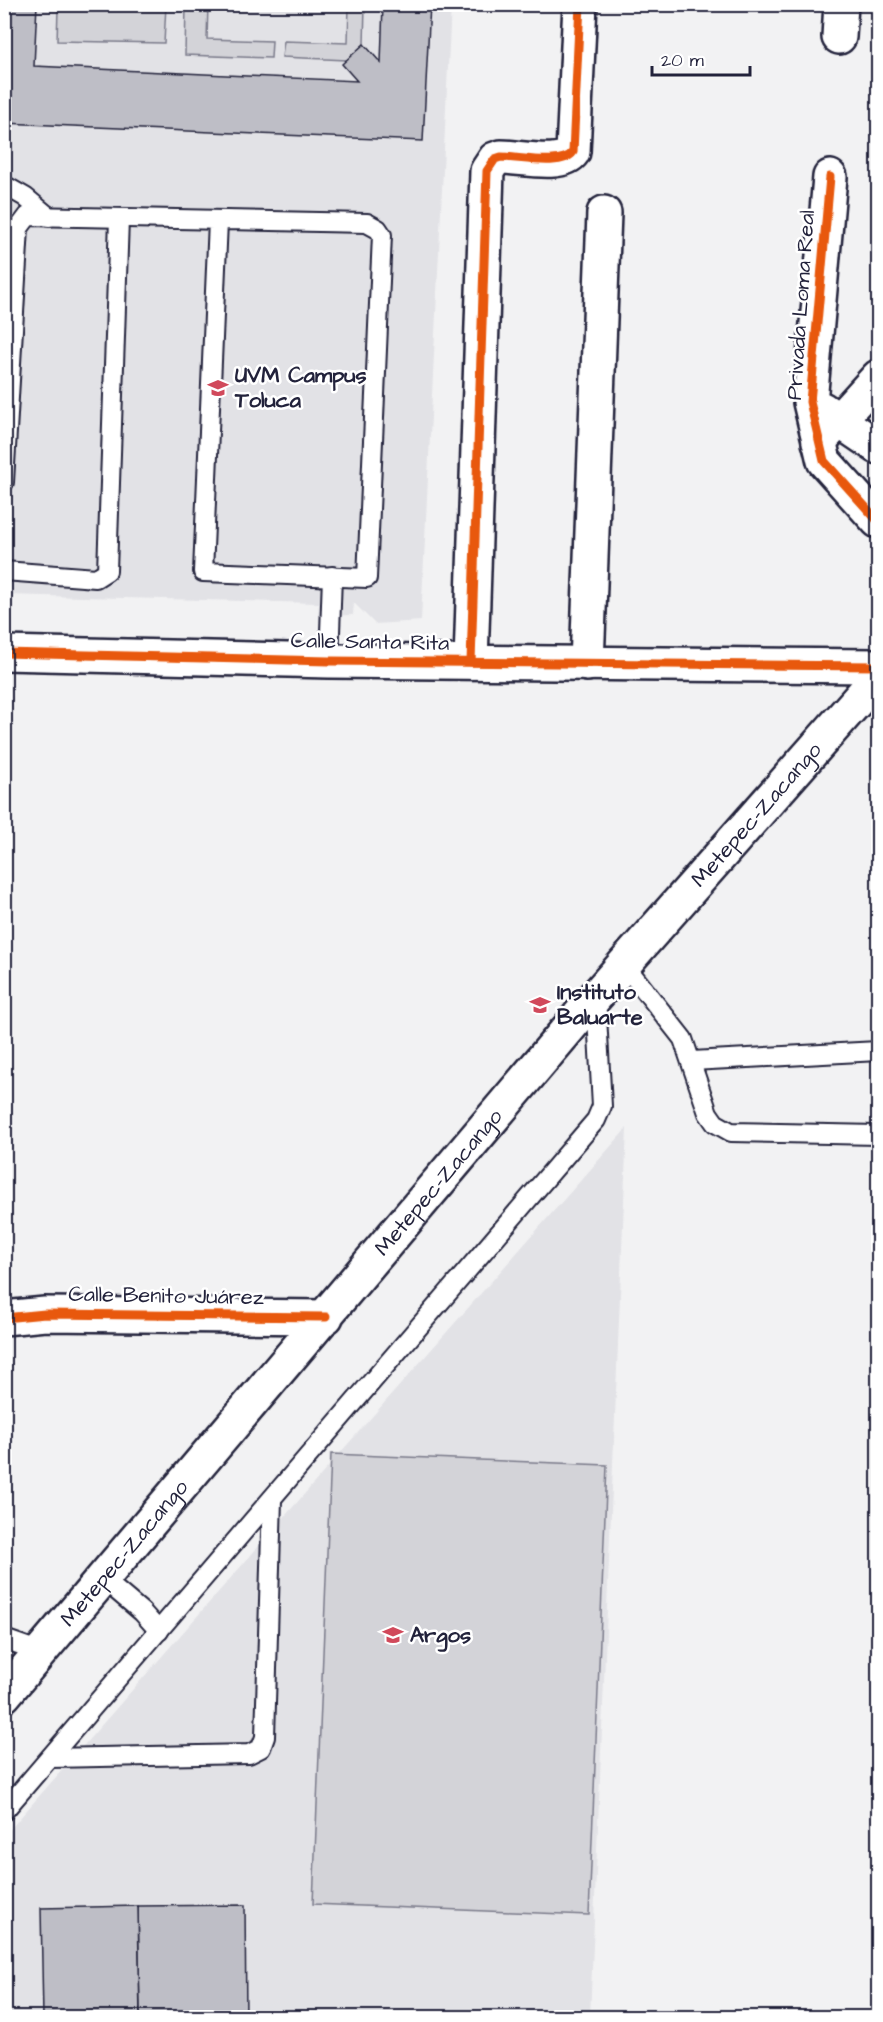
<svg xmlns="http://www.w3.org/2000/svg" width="883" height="2022" font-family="'Architects Daughter',sans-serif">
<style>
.built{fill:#e2e2e6}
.green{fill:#d3d3d8;stroke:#7a7a8a;stroke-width:1.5}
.building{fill:#bebec6;stroke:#22223b;stroke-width:1.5}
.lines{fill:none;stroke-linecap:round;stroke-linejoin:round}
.lane-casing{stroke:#22223b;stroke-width:22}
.street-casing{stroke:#22223b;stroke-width:38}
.secondary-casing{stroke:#22223b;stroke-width:38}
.lane{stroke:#fff;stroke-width:18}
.street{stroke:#fff;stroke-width:33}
.secondary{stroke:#fff;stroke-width:33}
.cycleway-casing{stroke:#fff;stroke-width:13}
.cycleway{stroke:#e8590c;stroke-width:9}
.labels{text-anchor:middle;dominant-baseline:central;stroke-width:5;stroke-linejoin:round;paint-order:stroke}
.street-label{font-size:22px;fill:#22223b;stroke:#fff}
.poi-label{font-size:22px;font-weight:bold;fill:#22223b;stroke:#fff;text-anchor:start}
</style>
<rect width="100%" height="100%" fill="#f2f2f3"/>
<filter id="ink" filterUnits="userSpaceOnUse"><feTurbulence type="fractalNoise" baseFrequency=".0167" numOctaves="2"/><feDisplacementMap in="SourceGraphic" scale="12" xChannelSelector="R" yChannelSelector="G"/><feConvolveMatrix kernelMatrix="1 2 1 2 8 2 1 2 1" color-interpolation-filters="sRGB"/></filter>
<g filter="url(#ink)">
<g class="built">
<path d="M5 5H451L421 621 375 624 354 603 353 615 318 616 319 603 5 595Z"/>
<path d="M627 1128 590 2017 5 2018V1835L329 1466V1453H340Z"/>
</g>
<g class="green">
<path d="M106 4 166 5 164 43 57 41 58 9 105 10Z"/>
<path d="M186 5H208L207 39 272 41 271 58 185 55Z"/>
<path d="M349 5H365L364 44 347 60 282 57 284 41 348 43Z"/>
<path d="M331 1454 607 1465 589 1915 313 1904Z"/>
</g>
<g class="building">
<path d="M4 4H37L34 66 357 81 342 64 364 44 381 63 383 4H430L423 141 4 123Z"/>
<path d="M245 1905 246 2018H140L138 1906Z"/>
<path d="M138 1906 140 2018H43L41 1908Z"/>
</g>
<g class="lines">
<g class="lane-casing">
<g id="lane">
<path d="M4 185 25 197 49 217"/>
<path d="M4 482 19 228 28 216 367 223 378 229 382 235 367 578 203 572 218 221"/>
<path d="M4 571 96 578 107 571 119 219"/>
<path d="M329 661 332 576"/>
<path d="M624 964 683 1039 708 1113 715 1123 731 1132 878 1135"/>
<path d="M692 1061 878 1051"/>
<path d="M103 1579 142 1612 159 1631"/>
<path d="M4 1639 41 1652"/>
<path d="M50 1758 249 1754 261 1748 265 1737 272 1499"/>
<path d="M4 1811 596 1120 602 1106 596 998"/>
</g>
</g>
<g class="street-casing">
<g id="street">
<path d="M839 37 841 4"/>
<path d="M830 177 810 402 824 461 878 521"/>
<path d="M822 409 878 447"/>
<path d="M819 442 878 377"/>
<path d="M4 653 329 661 878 666"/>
<path d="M471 662 487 171 495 159 501 157C519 157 563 167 573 152L580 4"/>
<path d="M587 664 604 213"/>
<path d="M4 1318 45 1314 326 1317"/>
</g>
</g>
<g class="secondary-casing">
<g id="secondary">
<path id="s1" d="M4 1695 596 996 878 677"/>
</g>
</g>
<use href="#lane" class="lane"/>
<use href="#street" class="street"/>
<use href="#secondary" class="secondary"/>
<g class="cycleway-casing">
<g id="cycleway">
<path d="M830 177 810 402 824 461 878 521"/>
<path d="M4 653 329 661 878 666"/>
<path d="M471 662 487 171 495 159 501 157C519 157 563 167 573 152L580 4"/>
<path d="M4 1318 45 1314 326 1317"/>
</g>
</g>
<use href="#cycleway" class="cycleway"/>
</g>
</g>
<defs>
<g id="school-bare" transform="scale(1.62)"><path d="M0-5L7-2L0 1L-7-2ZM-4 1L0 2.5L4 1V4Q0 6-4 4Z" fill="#d1495b" stroke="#fff" stroke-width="2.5" paint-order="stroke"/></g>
</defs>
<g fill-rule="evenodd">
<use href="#school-bare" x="218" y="388"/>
<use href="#school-bare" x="540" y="1005"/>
<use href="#school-bare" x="393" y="1635"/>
</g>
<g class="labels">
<g class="street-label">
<text transform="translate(801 305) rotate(-86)">Privada Loma Real</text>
<text transform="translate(370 642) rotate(1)">Calle Santa Rita</text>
<text stroke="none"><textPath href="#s1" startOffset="1158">Metepec-Zacango</textPath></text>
<text stroke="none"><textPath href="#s1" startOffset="672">Metepec-Zacango</textPath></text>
<text transform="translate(166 1296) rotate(1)">Calle Benito Juárez</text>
<text stroke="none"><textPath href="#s1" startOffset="186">Metepec-Zacango</textPath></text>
</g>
<g class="poi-label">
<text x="235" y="375">UVM Campus<tspan x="235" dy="25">Toluca</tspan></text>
<text x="557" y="992">Instituto<tspan x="557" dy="25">Baluarte</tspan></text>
<text x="410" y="1635">Argos</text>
</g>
</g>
<rect width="883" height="2022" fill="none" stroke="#fff" stroke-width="24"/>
<rect x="12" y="12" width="859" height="1998" fill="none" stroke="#22223b" stroke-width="2" filter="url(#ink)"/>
<path d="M652 66v9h98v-9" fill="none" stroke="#22223b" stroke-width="3"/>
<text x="661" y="66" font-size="18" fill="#22223b" stroke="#ffffff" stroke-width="4.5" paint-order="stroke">20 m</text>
</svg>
